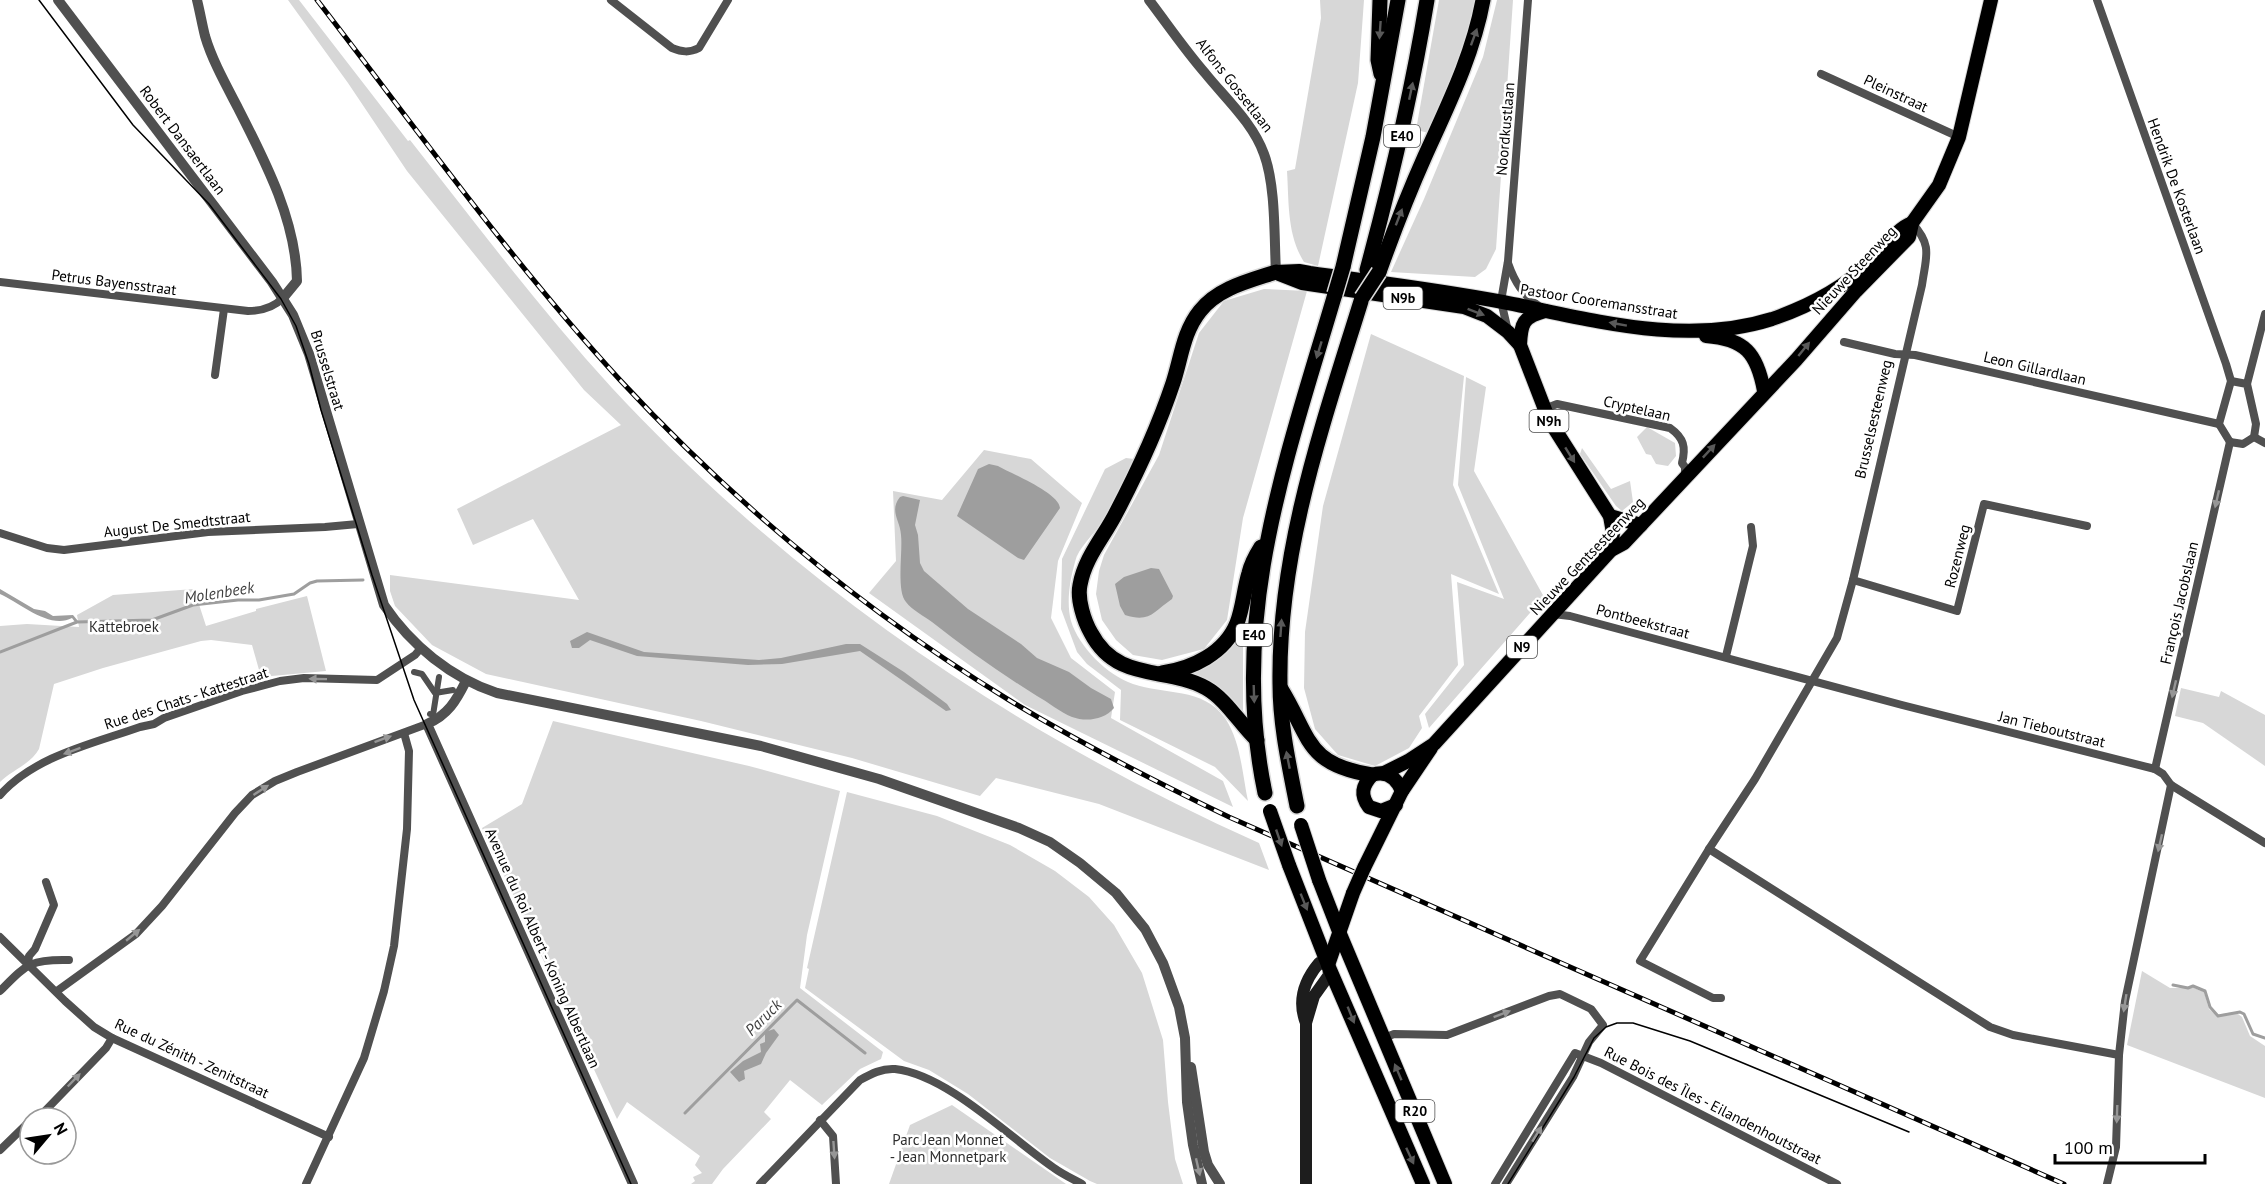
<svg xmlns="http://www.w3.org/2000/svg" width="2265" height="1184" font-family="'PT Sans',sans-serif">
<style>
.green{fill:#d7d7d7}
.water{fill:#9e9e9e}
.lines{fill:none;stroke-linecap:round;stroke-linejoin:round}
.stream{stroke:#9e9e9e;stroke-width:3}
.primary-casing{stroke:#dbdbdb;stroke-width:16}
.motorway-casing{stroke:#dbdbdb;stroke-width:18}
.pedestrian{stroke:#505050;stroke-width:6}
.minor{stroke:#505050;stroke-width:8}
.tertiary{stroke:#505050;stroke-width:10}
.secondary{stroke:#1d1d1d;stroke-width:12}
.primary{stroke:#000;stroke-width:14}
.motorway{stroke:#000;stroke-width:15}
.tram{stroke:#000;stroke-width:1.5}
.rail-casing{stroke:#000;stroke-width:5}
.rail{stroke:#fff;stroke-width:3;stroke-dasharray:9;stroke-linecap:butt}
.primary-bridge-casing{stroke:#dbdbdb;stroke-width:16;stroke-linecap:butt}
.motorway-bridge-casing{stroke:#dbdbdb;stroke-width:18;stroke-linecap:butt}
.primary-bridge{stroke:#000;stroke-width:14}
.motorway-bridge{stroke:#000;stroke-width:15}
.oneway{fill:#595959}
.oneway2{fill:#969696}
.labels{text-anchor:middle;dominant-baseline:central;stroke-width:5;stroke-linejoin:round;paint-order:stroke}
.shield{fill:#fff;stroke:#4c4c4c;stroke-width:1.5}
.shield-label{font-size:14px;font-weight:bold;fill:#000}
.street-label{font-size:15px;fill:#000;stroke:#fff}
.park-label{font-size:15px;fill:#2e2e2e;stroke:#fff}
.water-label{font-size:16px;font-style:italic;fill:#3f3f3f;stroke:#fff}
</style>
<rect width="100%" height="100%" fill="#fff"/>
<g class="green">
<path d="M288 0H299L408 141 410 140C476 224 540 309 612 388 795 585 1014 733 1259 843L1269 870 1099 804 996 778 980 796 852 758 701 721 486 674 432 645 395 606 390 591V575L579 600 533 519 473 545 457 509 621 425 584 390 407 171 348 83Z"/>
<path d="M1320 0H1364L1358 83 1318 266 1304 262C1287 235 1289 202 1287 171L1295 169 1321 18Z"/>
<path d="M1439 0H1476L1466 39 1429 133 1416 130Z"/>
<path d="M1497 0H1513L1496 249 1486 269 1475 277 1391 272 1424 199 1483 57Z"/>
<path d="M1264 289 1307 291 1243 518 1227 620 1204 649 1162 660 1133 655 1116 640 1102 620 1096 594 1099 571 1104 555 1159 455 1199 333 1224 301Z"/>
<path d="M1371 334 1464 376 1453 485 1499 594 1451 574 1458 665 1419 716 1422 728 1409 748 1375 766 1338 755 1315 729 1304 688 1305 632 1323 506Z"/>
<path d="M1466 377 1486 387 1474 471 1544 597 1429 728 1425 714 1464 665 1457 582 1504 599 1458 485Z"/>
<path d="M1647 427 1675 443 1676 456 1668 466 1656 464 1651 455 1646 454 1637 437Z"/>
<path d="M1582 448 1611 489 1630 481 1633 502 1622 511 1616 506 1580 454Z"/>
<path d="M984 450 1031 459 1082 503 1058 561 1051 618 1071 658 1115 692 1111 718 1223 781 1233 807 1025 705 869 593 896 561 893 491 942 500Z"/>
<path d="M1126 458 1134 459C1123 481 1113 503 1100 524 1093 536 1078 548 1075 562 1070 580 1066 602 1071 621 1079 647 1107 675 1133 684 1164 695 1203 687 1225 718 1241 742 1242 773 1248 801L1215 767 1120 720 1121 690 1087 664 1077 652 1061 609 1062 559 1105 469Z"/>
<path d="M194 589 206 626 256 611V609L307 596 326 671 261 677 252 645 211 640 201 641 103 668 54 684 39 749C31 764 12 770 0 782V626L27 624 79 627 77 615 113 595Z"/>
<path d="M1243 631V719L1185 676C1210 667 1229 654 1243 631Z"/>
<path d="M2181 688 2219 697 2221 691 2265 715V766L2203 723 2175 716Z"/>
<path d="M553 721 749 766 840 791 807 935 800 988 883 1052 881 1059 860 1069 822 1105 790 1080 764 1112 771 1119 723 1169 712 1184H691L695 1181 693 1177 702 1173 695 1165 700 1156 627 1102 617 1119 482 828 522 804Z"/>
<path d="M847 792 937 816 1010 845 1055 871 1089 897 1114 925 1142 973 1163 1040 1168 1102 1175 1159 1183 1184H1097L1090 1181 1050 1158 968 1094 929 1070 904 1061 805 988 809 969 807 968Z"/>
<path d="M2142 971 2170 988H2194L2204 992 2209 1009 2216 1015 2234 1012 2238 1014 2242 1017 2250 1036 2265 1046V1098L2127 1045Z"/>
<path d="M952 1105 1066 1184H889L910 1125Z"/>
</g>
<g class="water">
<path d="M989 464 998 466C1012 474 1059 493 1060 508L1024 560 1018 558 957 516 978 469Z"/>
<path d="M903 496 920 500 915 525 918 535 920 563 924 571 968 609 1021 644 1037 658 1069 672 1091 688 1111 699 1114 708C1104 720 1086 722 1072 717 1060 712 1048 702 1037 696 1000 673 965 648 932 622 924 616 912 610 906 602 896 591 903 551 901 535 900 520 889 511 900 497Z"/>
<path d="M1151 568 1159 569 1173 596 1172 599C1153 612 1150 623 1125 615L1120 606 1115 584 1124 577Z"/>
<path d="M0 589 34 609 45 611 53 616 73 615 78 621 75 622 72 618C50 630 20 603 0 594Z"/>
<path d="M587 632 644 652 759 660 781 658 846 644H860L904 672 947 704 951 710 946 711 860 651 782 664 748 665 637 656 590 640 579 648H572L570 641Z"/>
<path d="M774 1029 779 1035 766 1053 761 1064 744 1071 745 1079 739 1082 730 1072 743 1061 761 1052 760 1044 765 1042V1032Z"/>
</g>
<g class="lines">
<g class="stream">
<path d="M0 652 77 622 152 620 193 605 238 600H259L294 594 310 583 317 581 363 580"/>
<path d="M2173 985 2188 988 2193 986 2205 991 2210 1007 2218 1016 2240 1012 2244 1014 2253 1034 2265 1038"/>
<path d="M685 1113 797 1000 865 1053"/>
</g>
<g class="primary-casing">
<g id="primary">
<path d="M1276 272 1299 271 1310 273C1374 282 1440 290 1503 302 1590 319 1684 347 1772 319 1807 307 1843 288 1870 263 1883 251 1895 229 1912 223"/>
<path d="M1279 274 1302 283 1464 307 1487 316 1508 332 1520 345 1549 420 1610 516 1613 533 1611 550"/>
<path d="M1706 336C1745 339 1757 353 1764 391"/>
<path d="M1520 345C1521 323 1523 317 1545 311"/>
<path d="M1610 516 1641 525"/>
<path d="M1384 773 1408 761 1434 744 1611 550 1624 543 1796 360 1856 291 1909 237 1912 223 1939 185 1959 137 1991 0"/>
<path d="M1396 805 1381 811 1369 807C1360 795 1362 786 1372 775 1386 770 1396 777 1402 791"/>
<path d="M1289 865 1328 965 1423 1184"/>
<path d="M1364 868 1402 791 1431 748"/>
<path d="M1319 880 1340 934 1445 1184"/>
<path d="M1328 965 1353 893"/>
</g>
</g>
<g class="motorway-casing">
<g id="motorway">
<path d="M1380 0 1378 60 1381 74"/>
<path d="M1343 267 1373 137 1398 0"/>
<path d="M1367 270C1391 181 1412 92 1427 0"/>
<path d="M1379 272C1393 233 1408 194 1425 156 1448 105 1473 55 1483 0"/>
<path d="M1162 673C1192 669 1225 653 1237 623 1243 608 1244 589 1249 573 1251 564 1256 555 1261 547"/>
<path d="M1281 689C1311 738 1305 764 1372 775"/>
<path d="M1257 740C1239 723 1227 700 1206 688 1167 666 1117 683 1091 633 1084 621 1077 599 1080 585 1085 557 1104 537 1116 513 1138 471 1158 428 1173 383 1181 359 1183 332 1200 311 1218 288 1249 281 1276 272"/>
<path d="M1265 793C1228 618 1286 460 1335 294"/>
<path d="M1297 806C1289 765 1280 725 1280 684 1278 550 1323 424 1362 298"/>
</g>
</g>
<g class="pedestrian">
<path d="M414 672 422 674 435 693 453 690"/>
<path d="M430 714 433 715 439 677"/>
</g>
<g class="minor">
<path d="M611 0 672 48C682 52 689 53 699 48L728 0"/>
<path d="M2097 0 2226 364 2231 381 2219 424 2230 442"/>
<path d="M1821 74 1959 137"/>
<path d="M1508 263C1515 283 1523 295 1540 307"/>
<path d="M0 282 248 311C261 311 273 308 283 298"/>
<path d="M1508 331 1501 301 1508 261 1528 0"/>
<path d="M1844 342 1895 354 1915 355 2219 424"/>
<path d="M215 375 224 309"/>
<path d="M2247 384 2265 314"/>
<path d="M1544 409 1557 404 1670 428C1684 438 1686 447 1682 463L1685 467V476"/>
<path d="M2254 437 2265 443"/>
<path d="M2230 442 2243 444 2254 437 2256 424 2247 384 2231 381"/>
<path d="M0 533 47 548 64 550 208 532 325 527 358 524"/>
<path d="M1853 580 1957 611 1984 504 2087 526"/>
<path d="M1553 614 1570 616 1902 705 2155 769 2163 774 2171 785 2265 843"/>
<path d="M1726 656 1753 546 1751 527"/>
<path d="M2155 769 2230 442"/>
<path d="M0 795C35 756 92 744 140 727L154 724 164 718 242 691 280 681 304 678 377 680 415 655 421 648"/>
<path d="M1709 849 1990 1027 2013 1035 2119 1055"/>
<path d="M0 937 65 1001 94 1027 112 1038 329 1137"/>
<path d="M28 964 29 956 35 949 54 905 46 882"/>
<path d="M0 991C27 964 30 959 69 960"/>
<path d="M57 991 136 934 162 906 235 813 252 795 275 781 297 772 427 724"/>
<path d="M1721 998H1713L1640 961 1709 849 1755 779 1837 638 1853 580 1922 285C1926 256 1933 246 1912 223"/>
<path d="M1384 1038 1394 1034 1447 1035 1549 996 1560 994 1591 1009 1603 1025 1589 1042 1573 1077 1506 1184"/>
<path d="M33 1118 44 1112 106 1048 112 1038"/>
<path d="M820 1120 833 1136 836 1184"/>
<path d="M0 1150 30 1121"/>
<path d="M306 1184 364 1058 384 991 394 946 407 829 409 751 404 733"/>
<path d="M760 1184 860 1080C871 1074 882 1068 895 1069 948 1075 1010 1138 1054 1168 1062 1174 1073 1179 1082 1184"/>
<path d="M1495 1184 1575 1053 1601 1063 1837 1184"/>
<path d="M2107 1184 2116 1147 2119 1055 2125 1001 2171 785"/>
</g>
<g class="tertiary">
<path d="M58 0 272 282 293 315 309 354 384 605C411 645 451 678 497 693L761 746 879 779 1019 828 1050 842 1080 863 1116 893 1145 929 1163 963 1179 1007 1185 1038 1187 1102 1193 1145 1202 1184"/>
<path d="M197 0C200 12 202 24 205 36 212 60 226 85 238 108 265 161 296 220 297 281L283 298"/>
<path d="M1149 0C1168 25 1185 50 1205 73 1225 98 1253 123 1264 154 1276 186 1274 238 1276 272"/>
<path d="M466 681C456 701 448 715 427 724L633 1184"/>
<path d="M1191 1067 1204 1152 1208 1165 1220 1184"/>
</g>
<path class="secondary" d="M1306 1023C1297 1000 1304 981 1319 963L1328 965 1329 975 1314 996 1306 1023V1184"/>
<use href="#primary" class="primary"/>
<use href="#motorway" class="motorway"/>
<g class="tram">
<path d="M39 0 133 125 209 204 281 299 296 326 309 364 321 410 372 575 414 700 631 1184"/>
<path d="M1508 1184 1574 1077 1594 1038 1606 1027 1617 1023H1633L1690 1041 1909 1132"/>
</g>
<g class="rail-casing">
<path id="rail" d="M317 0C416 128 511 261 620 380 734 503 865 612 1009 700 1080 743 1154 781 1229 817L2064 1184"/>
</g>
<use href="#rail" class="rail"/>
<g class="primary-bridge-casing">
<g id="primary-bridge">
<path d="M1270 811 1289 865"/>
<path d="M1301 825 1319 880"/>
<path d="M1353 893 1364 868"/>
</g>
</g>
<g class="motorway-bridge-casing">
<g id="motorway-bridge">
<path d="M1335 294 1343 267"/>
<path d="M1362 298 1379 272"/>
</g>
</g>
<use href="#primary-bridge" class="primary-bridge"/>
<use href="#motorway-bridge" class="motorway-bridge"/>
</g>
<defs><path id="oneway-solid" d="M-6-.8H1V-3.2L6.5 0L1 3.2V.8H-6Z" transform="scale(1.5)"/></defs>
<g class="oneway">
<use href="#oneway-solid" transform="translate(1380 30) rotate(94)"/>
<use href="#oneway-solid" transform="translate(1474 37) rotate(-70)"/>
<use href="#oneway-solid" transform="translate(1411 91) rotate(-78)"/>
<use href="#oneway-solid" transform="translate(1399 217) rotate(-69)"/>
<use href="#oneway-solid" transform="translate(1476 312) rotate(21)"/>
<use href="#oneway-solid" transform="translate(1618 324) rotate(-170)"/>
<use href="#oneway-solid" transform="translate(1804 349) rotate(-51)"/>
<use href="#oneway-solid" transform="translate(1319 350) rotate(107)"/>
<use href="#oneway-solid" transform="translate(1709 451) rotate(-47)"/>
<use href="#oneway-solid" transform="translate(1570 455) rotate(58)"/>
<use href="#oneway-solid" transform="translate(1281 628) rotate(-86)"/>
<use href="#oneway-solid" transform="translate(1254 694) rotate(88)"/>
<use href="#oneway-solid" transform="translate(1288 760) rotate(-101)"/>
<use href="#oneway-solid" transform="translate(1279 838) rotate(71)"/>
<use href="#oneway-solid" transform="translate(1304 902) rotate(68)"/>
<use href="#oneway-solid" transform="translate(1351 1015) rotate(68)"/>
<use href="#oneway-solid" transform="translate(1398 1072) rotate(-113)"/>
<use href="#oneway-solid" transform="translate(1410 1156) rotate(65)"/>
</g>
<g class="oneway2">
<use href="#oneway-solid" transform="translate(2217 499) rotate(103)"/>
<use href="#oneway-solid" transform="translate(318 679) rotate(-179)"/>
<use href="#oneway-solid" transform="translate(2174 689) rotate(103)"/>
<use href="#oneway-solid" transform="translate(383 739) rotate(-20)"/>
<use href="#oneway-solid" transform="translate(72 751) rotate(160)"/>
<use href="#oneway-solid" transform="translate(261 790) rotate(-33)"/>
<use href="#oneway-solid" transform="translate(2160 843) rotate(103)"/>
<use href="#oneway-solid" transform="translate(133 935) rotate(-40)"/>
<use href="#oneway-solid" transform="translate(2125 1003) rotate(99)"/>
<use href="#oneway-solid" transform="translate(1502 1014) rotate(-21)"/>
<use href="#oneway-solid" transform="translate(74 1080) rotate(-46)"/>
<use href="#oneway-solid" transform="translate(2117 1114) rotate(92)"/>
<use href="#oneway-solid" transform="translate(1537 1134) rotate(-58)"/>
<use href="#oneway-solid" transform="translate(834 1150) rotate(86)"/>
<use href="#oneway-solid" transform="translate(1198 1167) rotate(77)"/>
</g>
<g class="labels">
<g class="shield">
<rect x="1384" y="125" width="36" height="22" rx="4.5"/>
<rect x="1383.5" y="287" width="39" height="22" rx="4.5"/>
<rect x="1529.5" y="410" width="39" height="22" rx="4.5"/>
<rect x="1236" y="624" width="36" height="22" rx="4.5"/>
<rect x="1507" y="636" width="30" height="22" rx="4.5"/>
<rect x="1395.5" y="1100" width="39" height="22" rx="4.5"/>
</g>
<g class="shield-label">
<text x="1402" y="136">E40</text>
<text x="1403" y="298">N9b</text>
<text x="1549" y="421">N9h</text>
<text x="1254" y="635">E40</text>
<text x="1522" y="647">N9</text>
<text x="1415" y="1111">R20</text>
</g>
<g class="street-label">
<text transform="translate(1235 85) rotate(52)">Alfons Gossetlaan</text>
<text transform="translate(1896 93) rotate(25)">Pleinstraat</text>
<text transform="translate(1505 129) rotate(-85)">Noordkustlaan</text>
<text transform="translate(183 140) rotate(53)">Robert Dansaertlaan</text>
<text transform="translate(2177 186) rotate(70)">Hendrik De Kosterlaan</text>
<text transform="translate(1854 270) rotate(-47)">Nieuwe Steenweg</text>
<text transform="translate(114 282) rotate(7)">Petrus Bayensstraat</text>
<text transform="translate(1599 301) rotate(9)">Pastoor Cooremansstraat</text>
<text transform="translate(2035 368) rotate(13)">Leon Gillardlaan</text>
<text transform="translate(328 370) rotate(73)">Brusselstraat</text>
<text transform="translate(1637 408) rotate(13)">Cryptelaan</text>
<text transform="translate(1873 419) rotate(-77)">Brusselsesteenweg</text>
<text transform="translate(177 524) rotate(-6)">August De Smedtstraat</text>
<text transform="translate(1587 556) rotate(-46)">Nieuwe Gentsesteenweg</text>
<text transform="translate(1957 556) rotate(-76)">Rozenweg</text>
<text transform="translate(2179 603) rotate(-77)">François Jacobslaan</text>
<text transform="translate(1643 621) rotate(15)">Pontbeekstraat</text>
<text transform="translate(186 698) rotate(-18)">Rue des Chats - Kattestraat</text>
<text transform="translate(2052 729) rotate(14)">Jan Tieboutstraat</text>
<text transform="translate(543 948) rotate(66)">Avenue du Roi Albert - Koning Albertlaan</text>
<text transform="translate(192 1058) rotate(25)">Rue du Zénith - Zenitstraat</text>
<text transform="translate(1713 1105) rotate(27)">Rue Bois des Îles - Eilandenhoutstraat</text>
</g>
<g class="park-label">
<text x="124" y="626">Kattebroek</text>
<text x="948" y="1139">Parc Jean Monnet<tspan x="948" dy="17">- Jean Monnetpark</tspan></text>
</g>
<g class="water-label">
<text transform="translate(219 592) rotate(-9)">Molenbeek</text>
<text transform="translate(763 1017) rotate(-45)">Paruck</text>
</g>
</g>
<g transform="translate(48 1136) rotate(61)"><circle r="28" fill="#ffffff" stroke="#999999" stroke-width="1.5"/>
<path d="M0-4.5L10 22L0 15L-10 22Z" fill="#000000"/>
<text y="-9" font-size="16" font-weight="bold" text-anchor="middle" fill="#000000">N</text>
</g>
<path d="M2055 1154v9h150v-9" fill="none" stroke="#000000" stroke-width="3"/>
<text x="2064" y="1154" font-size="18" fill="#000000" stroke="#ffffff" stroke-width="4.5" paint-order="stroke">100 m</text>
</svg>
